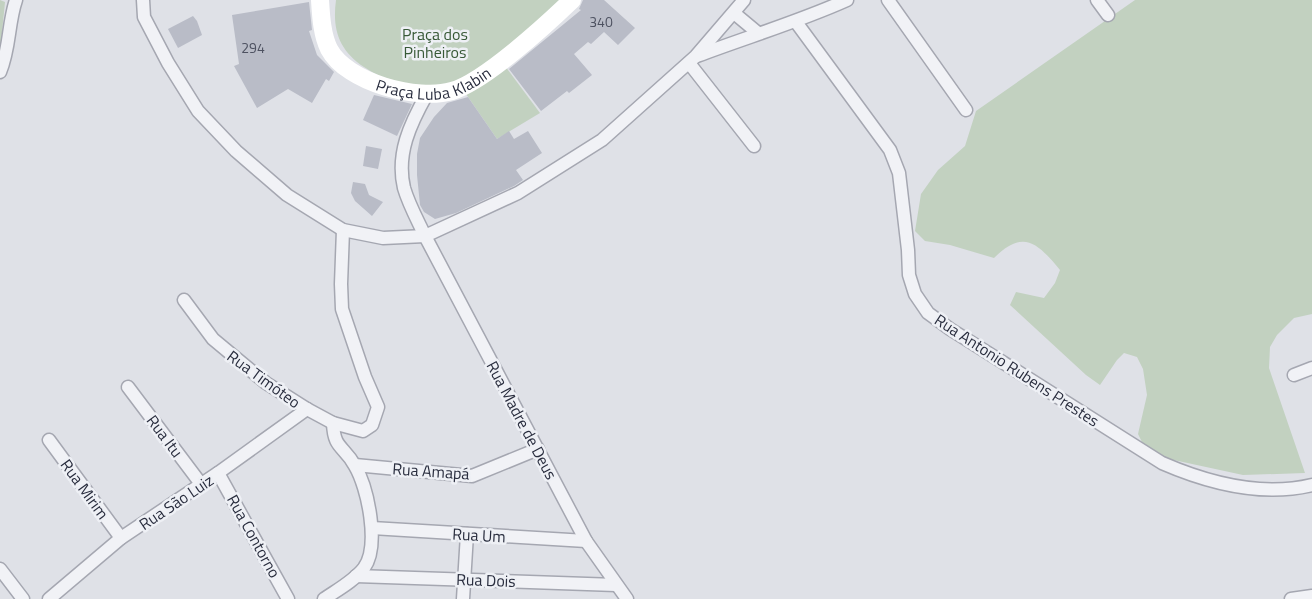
<svg xmlns="http://www.w3.org/2000/svg" width="1312" height="599" font-family="'Titillium Web',sans-serif">
<style>
.green{fill:#c2d1c0}
.building{fill:#b9bcc7}
.lines{fill:none;stroke-linecap:round;stroke-linejoin:round}
.minor-casing{stroke:#a5a7b1;stroke-width:15}
.minor{stroke:#f1f2f6;stroke-width:12}
.secondary{stroke:#fff;stroke-width:18}
.labels{text-anchor:middle;dominant-baseline:central;stroke-width:5;stroke-linejoin:round;paint-order:stroke}
.number-label{font-size:14px;fill:#4d5160}
.park-label{font-size:16px;fill:#385937;stroke:#eef0f5}
.street-label{font-size:16px;fill:#292d3e;stroke:#eef0f5}
</style>
<rect width="100%" height="100%" fill="#dfe1e7"/>
<g class="green">
<path d="M0 0 5 2 0 53Z"/>
<path d="M336 0H562C536 22 512 46 484 66 478 70 472 76 465 79 435 95 391 86 364 67 339 50 332 30 336 0Z"/>
<path d="M1135 0H1312V314L1294 318 1277 335 1270 347 1269 368 1305 473 1243 475 1169 459 1145 448 1138 434 1147 395 1143 369 1137 357 1124 353 1117 360 1100 385 1086 375 1010 305 1016 292 1044 298 1055 283 1060 270C1037 242 1023 229 994 258L950 245 925 241 915 231 921 194 938 170 965 146 976 111Z"/>
<path d="M505 66 540 113 497 139 466 94Z"/>
</g>
<g class="building">
<path d="M583 0H604L635 28 618 45 604 32 591 44 588 42 574 54 592 75 569 93 567 91 541 111 509 69 581 10 579 9Z"/>
<path d="M309 2 312 30 309 31 317 55 334 72 329 81 326 79 312 103 288 89 257 108 234 66 239 64 232 15Z"/>
<path d="M193 16 197 21 202 35 178 48 168 29Z"/>
<path d="M374 95 412 104 397 136 363 120Z"/>
<path d="M468 97 497 139 509 131 514 139 528 131 542 153 516 170 523 180 514 186 456 213 435 219 424 212 420 205 417 175V154L420 138 434 117 447 103Z"/>
<path d="M366 146 382 149 378 169 363 166Z"/>
<path d="M353 182 365 184 369 195 383 202 372 216 355 201 351 193Z"/>
</g>
<g class="lines">
<g class="minor-casing">
<g id="minor">
<path d="M143 0 144 17 168 63 198 111 236 151 287 195 343 230 383 238 425 236 518 193 602 140 696 56 744 0"/>
<path d="M888 0 966 110"/>
<path d="M1097 0 1108 15"/>
<path d="M734 13 758 33"/>
<path d="M796 22 890 150 899 173 908 250 909 275 915 294 928 313 950 329 1162 463C1208 483 1262 497 1312 485"/>
<path d="M697 56C747 37 798 22 847 0"/>
<path d="M689 63 754 146"/>
<path d="M0 72C10 49 8 23 16 0"/>
<path d="M427 94C410 124 396 154 404 188 409 205 418 221 425 236L586 541 627 599"/>
<path d="M184 300 213 339 266 383 307 409 333 423 363 431 372 425 378 407 365 377 342 309 341 284 343 230"/>
<path d="M1294 375 1312 368"/>
<path d="M128 387 201 484"/>
<path d="M49 440 121 538"/>
<path d="M355 465 472 476 538 449"/>
<path d="M218 473 288 599"/>
<path d="M372 528 586 541"/>
<path d="M0 569 23 599"/>
<path d="M356 576 616 585"/>
<path d="M49 599 121 538 218 473 307 409"/>
<path d="M324 599C337 590 354 581 364 568 380 546 368 488 355 466 344 445 334 450 333 423"/>
<path d="M463 599 467 534"/>
<path d="M1291 599 1312 596"/>
</g>
</g>
<use href="#minor" class="minor"/>
<path class="secondary" id="s1" d="M320 0C321 16 322 35 329 49 347 83 418 101 452 91 484 82 547 24 572 0"/>
</g>
<g class="labels">
<g class="number-label">
<text x="601" y="21">340</text>
<text x="253" y="47">294</text>
</g>
<g class="park-label">
<text x="435" y="34">Praça dos<tspan x="435" dy="18">Pinheiros</tspan></text>
</g>
<g class="street-label">
<text stroke="none"><textPath href="#s1" startOffset="170">Praça Luba Klabin</textPath></text>
<text transform="translate(1017 370) rotate(33)">Rua Antonio Rubens Prestes</text>
<text transform="translate(264 379) rotate(36)">Rua Timóteo</text>
<text transform="translate(522 420) rotate(62)">Rua Madre de Deus</text>
<text transform="translate(165 436) rotate(53)">Rua Itu</text>
<text transform="translate(431 471) rotate(4)">Rua Amapá</text>
<text transform="translate(85 489) rotate(54)">Rua Mirim</text>
<text transform="translate(176 502) rotate(-34)">Rua São Luiz</text>
<text transform="translate(479 535) rotate(3)">Rua Um</text>
<text transform="translate(254 536) rotate(61)">Rua Contorno</text>
<text transform="translate(486 580) rotate(2)">Rua Dois</text>
</g>
</g>
</svg>
